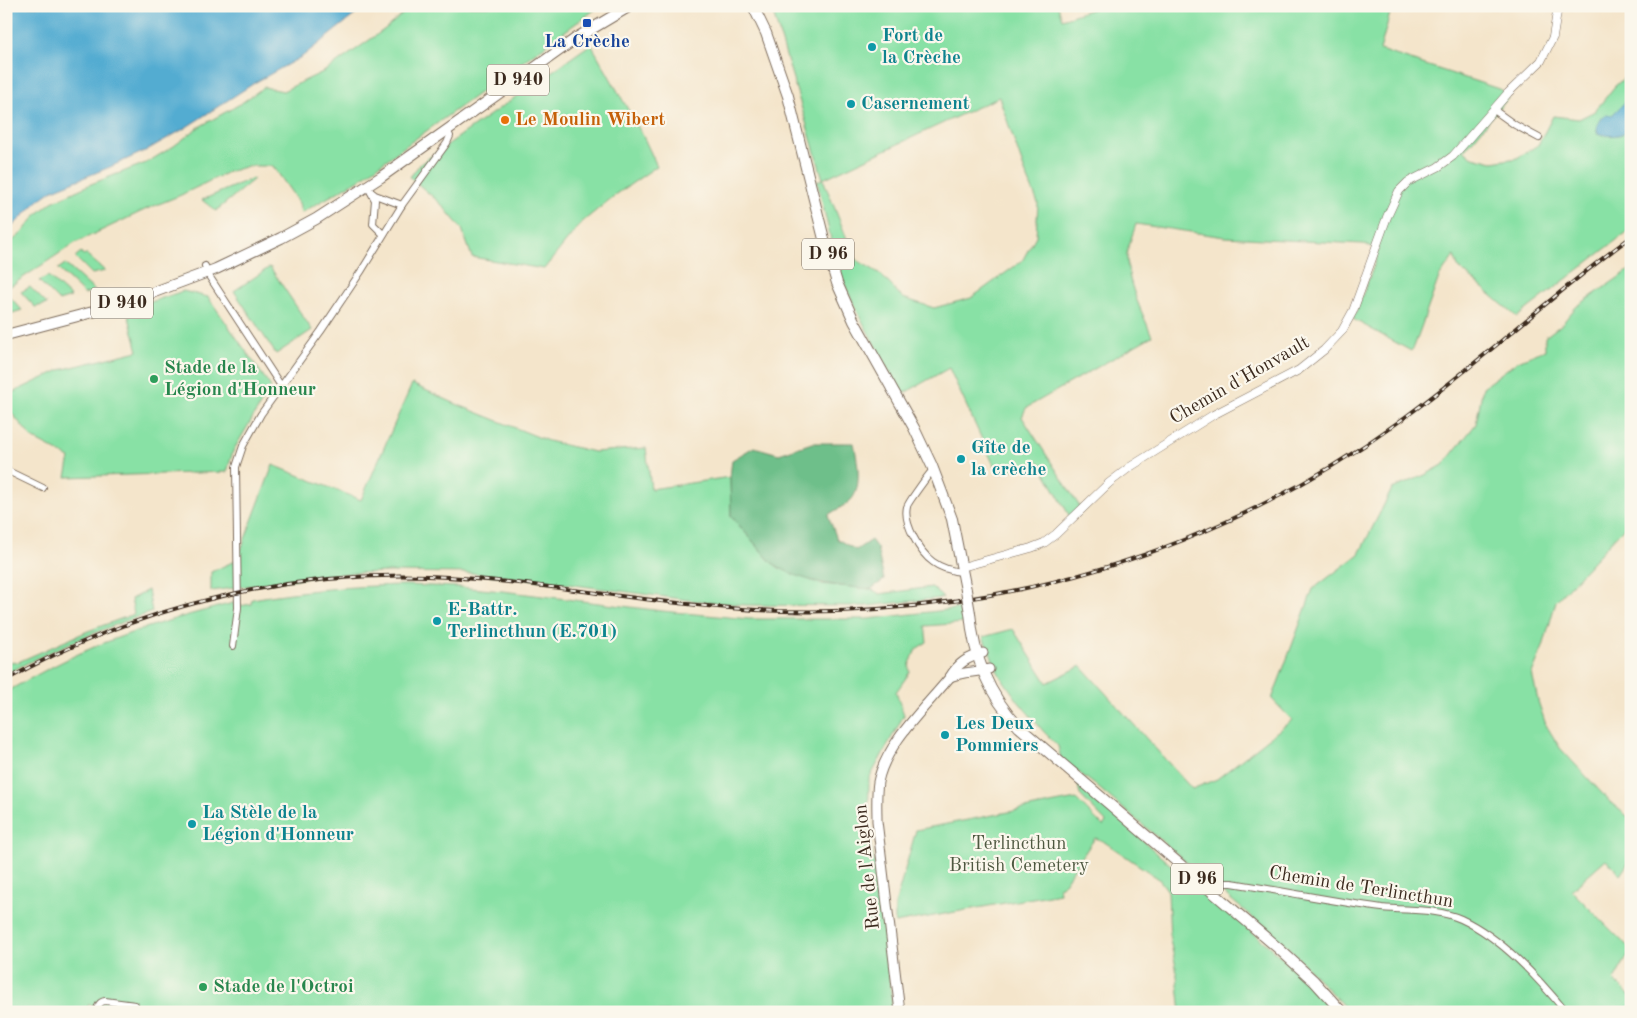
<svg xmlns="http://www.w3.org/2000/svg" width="1637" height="1018" font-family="'Old Standard TT',serif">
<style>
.green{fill:#88e1a5;stroke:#628662;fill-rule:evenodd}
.forest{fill:#6ebf8a;stroke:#547454}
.water{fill:#53acd1;stroke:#476b78}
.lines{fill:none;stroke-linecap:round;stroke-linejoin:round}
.minor-casing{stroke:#7c6b5b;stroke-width:8}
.tertiary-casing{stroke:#7c6b5b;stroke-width:9}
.secondary-casing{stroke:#7c6b5b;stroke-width:11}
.primary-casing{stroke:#7c6b5b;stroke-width:12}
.minor{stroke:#fff;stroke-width:6}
.tertiary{stroke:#fff;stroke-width:8}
.secondary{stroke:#fff;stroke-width:9}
.primary{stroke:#fff;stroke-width:10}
.rail-casing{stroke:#3b2a1e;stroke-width:4}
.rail{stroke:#fbf7ec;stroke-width:2;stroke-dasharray:5.5;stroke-linecap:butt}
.primary-bridge-casing{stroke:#7c6b5b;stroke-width:12;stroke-linecap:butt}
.primary-bridge{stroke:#fff;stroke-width:10}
.transit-dot{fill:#1a4fb4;stroke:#fbf7ec;stroke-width:2}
.culture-dot{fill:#0f9aa8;stroke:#fbf7ec;stroke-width:2}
.food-dot{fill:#e8710a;stroke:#fbf7ec;stroke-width:2}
.leisure-dot{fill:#2e9e5b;stroke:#fbf7ec;stroke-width:2}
.labels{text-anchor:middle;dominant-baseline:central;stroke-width:4.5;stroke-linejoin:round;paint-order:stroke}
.shield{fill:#fbf7ec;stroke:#75685c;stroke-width:1}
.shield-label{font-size:18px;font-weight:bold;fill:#3b2a1e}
.culture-label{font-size:19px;font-weight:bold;fill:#0d838f;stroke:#fbf7ec;text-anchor:start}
.transit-label{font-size:19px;font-weight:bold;fill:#164399;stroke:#fbf7ec}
.food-label{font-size:19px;font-weight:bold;fill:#c56008;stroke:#fbf7ec;text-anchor:start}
.leisure-label{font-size:19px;font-weight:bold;fill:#27864d;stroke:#fbf7ec;text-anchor:start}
.street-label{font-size:19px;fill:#3b2a1e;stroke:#fbf7ec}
.park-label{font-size:19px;fill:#4e5840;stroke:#fbf7ec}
</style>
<rect width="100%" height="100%" fill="#fbf7ec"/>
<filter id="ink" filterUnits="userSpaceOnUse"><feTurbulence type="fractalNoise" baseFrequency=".02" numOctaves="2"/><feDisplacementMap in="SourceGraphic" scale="10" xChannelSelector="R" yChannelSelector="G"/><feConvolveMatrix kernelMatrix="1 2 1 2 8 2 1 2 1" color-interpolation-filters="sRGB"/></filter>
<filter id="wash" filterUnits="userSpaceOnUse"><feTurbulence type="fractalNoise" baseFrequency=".0096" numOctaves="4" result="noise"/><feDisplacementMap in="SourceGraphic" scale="20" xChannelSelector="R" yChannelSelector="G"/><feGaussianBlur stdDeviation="1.12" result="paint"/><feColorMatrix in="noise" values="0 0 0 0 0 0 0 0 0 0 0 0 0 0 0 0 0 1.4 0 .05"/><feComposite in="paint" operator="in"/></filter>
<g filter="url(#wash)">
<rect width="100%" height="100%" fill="#f4e5cb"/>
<g class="green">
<path d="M412 6H600L357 181 301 213 299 203 273 166H248L228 172 181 195 149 208 75 243 6 289V246L22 233 37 214 52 202 91 184 146 163 174 146 199 127 240 104 264 87 283 91 327 70 385 29Z"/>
<path d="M771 6H1058L1062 19 1101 6H1392L1380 50 1502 90 1508 98 1464 151 1473 157 1493 162 1517 158 1538 145 1553 116 1579 119 1595 111 1615 86 1631 72V229L1517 317 1458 267 1454 256 1439 277 1414 347 1411 351 1353 319 1373 268 1379 249 1363 244 1225 237 1136 224C1133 234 1128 245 1127 254 1126 281 1142 312 1152 336L1026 408 1022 417 1080 507 1070 517 1039 462 998 474 949 368 901 395 858 313 843 281 834 252 817 181 823 179ZM999 97 1024 169 1038 203 1036 236 1022 261 971 298 934 308 903 298 879 273 855 259 823 179Z"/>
<path d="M591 44 643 136 657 166 614 196 581 223 544 269 472 257 462 229 441 204 410 177 420 164Z"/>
<path d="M253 178 254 179 216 211 202 200Z"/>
<path d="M81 252 83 255 86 254 105 271 92 274 75 257Z"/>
<path d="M65 264 95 291 84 294 58 269Z"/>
<path d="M270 267 312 330 276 354 234 291Z"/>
<path d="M1631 269V520L1556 601 1543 647 1532 673 1538 701 1546 725 1560 748 1611 803 1631 819V859L1620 875 1606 859 1571 890 1631 950 1614 980 1631 997V1012H1349L1291 950 1094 784 1061 759 1058 746 1044 732 1018 701 999 674 983 637 1013 629 1047 683 1081 666 1192 789 1217 779 1292 720 1272 699 1313 589 1359 554 1392 489 1425 475 1443 465 1476 424 1483 387 1518 361 1545 350V337L1561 325 1576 307Z"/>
<path d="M48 276 71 297 59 301 39 281Z"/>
<path d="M30 287 47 304 35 307 21 292Z"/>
<path d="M183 291 208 297 271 387 233 451 227 472 66 477 70 458 32 438 6 406V398L12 393 60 370 138 351 127 310Z"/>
<path d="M11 298 22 310 6 315V301Z"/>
<path d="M412 384 456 404 548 441 594 452 646 448 651 489 730 477 731 516 771 562 779 568 820 584 871 589 880 594 932 587 943 598 865 606 745 605 696 601 529 579 470 573 391 572 351 573 299 579 211 591V572L237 560 273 465 361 500Z"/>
<path d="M406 585 458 587 502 591 662 611 749 619H868L964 608 965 623 925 626 927 642 916 649 909 666 910 672 896 692 904 715 869 779 868 832 880 894 893 1012H109L89 1004 86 1012H6V692C43 671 80 651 120 637 157 623 195 613 233 603L240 606 251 604 252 599C303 590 354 586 406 585Z"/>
<path d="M148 590 152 612C101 629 53 649 6 674V660L16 663 88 631 134 614 131 599Z"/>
<path d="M1078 784 1125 824 1160 856 1263 941 1300 974 1335 1012H1181L1176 967 1170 940 1168 891 1159 879 1103 841 1095 838 1062 886 1059 887 1060 893 895 923V905L916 830 1076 799 1103 826 1106 822 1080 795Z"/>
</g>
<path class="forest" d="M812 443H854C857 459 863 487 851 500 845 506 835 510 828 515L837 539 856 550 871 540 877 548 884 580 871 589C837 586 800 583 771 562L731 516 730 477 732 460 754 447 779 454Z"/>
<g class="water">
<path d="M6 6H366L303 56 256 82 182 130 145 151 110 167 53 190 38 201 15 224 6 230Z"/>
<path d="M1631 96 1630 110 1631 129C1622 137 1608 137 1597 133V126L1601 119 1606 115H1612Z"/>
</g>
</g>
<g filter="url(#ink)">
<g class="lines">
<g class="minor-casing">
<g id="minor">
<path d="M1494 110 1515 125 1539 138"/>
<path d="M367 185 375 200 373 224 383 234"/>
<path d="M371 192 375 195 402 205"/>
<path d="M205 266 209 276 281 386"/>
<path d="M934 469C930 472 907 504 907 507 903 523 920 553 933 562 941 568 953 571 962 572"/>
<path d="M6 470 43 488"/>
<path d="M233 646 238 608 236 467 243 446 261 414 321 331 362 270 402 205 447 143 450 136 447 130"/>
<path d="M1206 887 1218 883H1232C1282 891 1332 901 1382 908 1409 911 1436 908 1461 919 1502 938 1538 978 1566 1012"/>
<path d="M96 1012C98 1006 99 1002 105 1001L135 1005"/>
</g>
</g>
<g class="tertiary-casing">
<path id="tertiary" d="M962 567 1031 548 1044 543 1056 534 1109 483 1130 467 1213 415 1299 370 1324 350 1342 331 1353 311 1387 217 1399 191 1408 182 1438 167 1453 156 1508 93 1541 61 1553 37 1558 6"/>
</g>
<g class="secondary-casing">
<g id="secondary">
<path d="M950 677C963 671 975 673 989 669"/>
<path d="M900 1012 877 821C877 808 876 795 878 782 886 743 925 708 950 677 958 663 967 658 983 653"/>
</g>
</g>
<g class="primary-casing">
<g id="primary">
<path d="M753 6 766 33 788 96 825 243 837 283 854 321 914 428 932 466 952 519 966 590"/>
<path d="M6 335 108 308 149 294 216 269 281 238 316 219 381 177 578 37 630 6"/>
<path d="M970 613C974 658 988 694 1019 727L1278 948 1314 981 1342 1012"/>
</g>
</g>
<use href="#minor" class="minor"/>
<use href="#tertiary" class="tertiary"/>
<use href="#secondary" class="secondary"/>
<use href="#primary" class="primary"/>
<g class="rail-casing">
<path id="rail" d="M6 680C134 608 282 571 428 576 533 580 637 602 742 609 812 614 883 611 953 601 1112 579 1267 517 1397 423 1478 365 1550 296 1631 237"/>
</g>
<use href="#rail" class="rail"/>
<g class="primary-bridge-casing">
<path id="primary-bridge" d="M966 590 970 613"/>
</g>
<use href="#primary-bridge" class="primary-bridge"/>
</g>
</g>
<rect class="transit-dot" x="582" y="18" width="10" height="10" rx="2.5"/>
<g class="culture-dot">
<circle cx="872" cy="47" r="5"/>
<circle cx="851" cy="104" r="5"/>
<circle cx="961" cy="459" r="5"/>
<circle cx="437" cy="621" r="5"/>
<circle cx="945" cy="735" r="5"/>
<circle cx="192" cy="824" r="5"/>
</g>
<circle class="food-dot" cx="505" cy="120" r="5"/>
<g class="leisure-dot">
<circle cx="154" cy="379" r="5"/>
<circle cx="203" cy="987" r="5"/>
</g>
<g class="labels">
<g class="shield">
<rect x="487" y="64.5" width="62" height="31" rx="4"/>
<rect x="802" y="238.5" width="52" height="31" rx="4"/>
<rect x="91" y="287.5" width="62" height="31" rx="4"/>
<rect x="1171" y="863.5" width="52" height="31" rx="4"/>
</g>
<g class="shield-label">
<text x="518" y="80">D 940</text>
<text x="828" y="254">D 96</text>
<text x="122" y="303">D 940</text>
<text x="1197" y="879">D 96</text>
</g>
<g class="culture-label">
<text x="882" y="36">Fort de<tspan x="882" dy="22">la Crèche</tspan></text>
<text x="861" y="104">Casernement</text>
<text x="971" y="448">Gîte de<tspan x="971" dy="22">la crèche</tspan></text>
<text x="447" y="610">E-Battr.<tspan x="447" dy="22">Terlincthun (E.701)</tspan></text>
<text x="955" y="724">Les Deux<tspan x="955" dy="22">Pommiers</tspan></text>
<text x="202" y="813">La Stèle de la<tspan x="202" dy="22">Légion d'Honneur</tspan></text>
</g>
<g class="transit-label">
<text x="587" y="42">La Crèche</text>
</g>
<g class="food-label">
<text x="515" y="120">Le Moulin Wibert</text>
</g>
<g class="leisure-label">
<text x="164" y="368">Stade de la<tspan x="164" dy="22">Légion d'Honneur</tspan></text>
<text x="213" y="987">Stade de l'Octroi</text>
</g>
<g class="street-label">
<text transform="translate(1240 381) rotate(-30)">Chemin d'Honvault</text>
<text transform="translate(868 867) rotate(-96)">Rue de l'Aiglon</text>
<text transform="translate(1361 888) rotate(9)">Chemin de Terlincthun</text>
</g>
<g class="park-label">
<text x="1019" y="844">Terlincthun<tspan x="1019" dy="22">British Cemetery</tspan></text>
</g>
</g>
<rect width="1637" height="1018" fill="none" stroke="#fbf7ec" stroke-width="25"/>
</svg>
